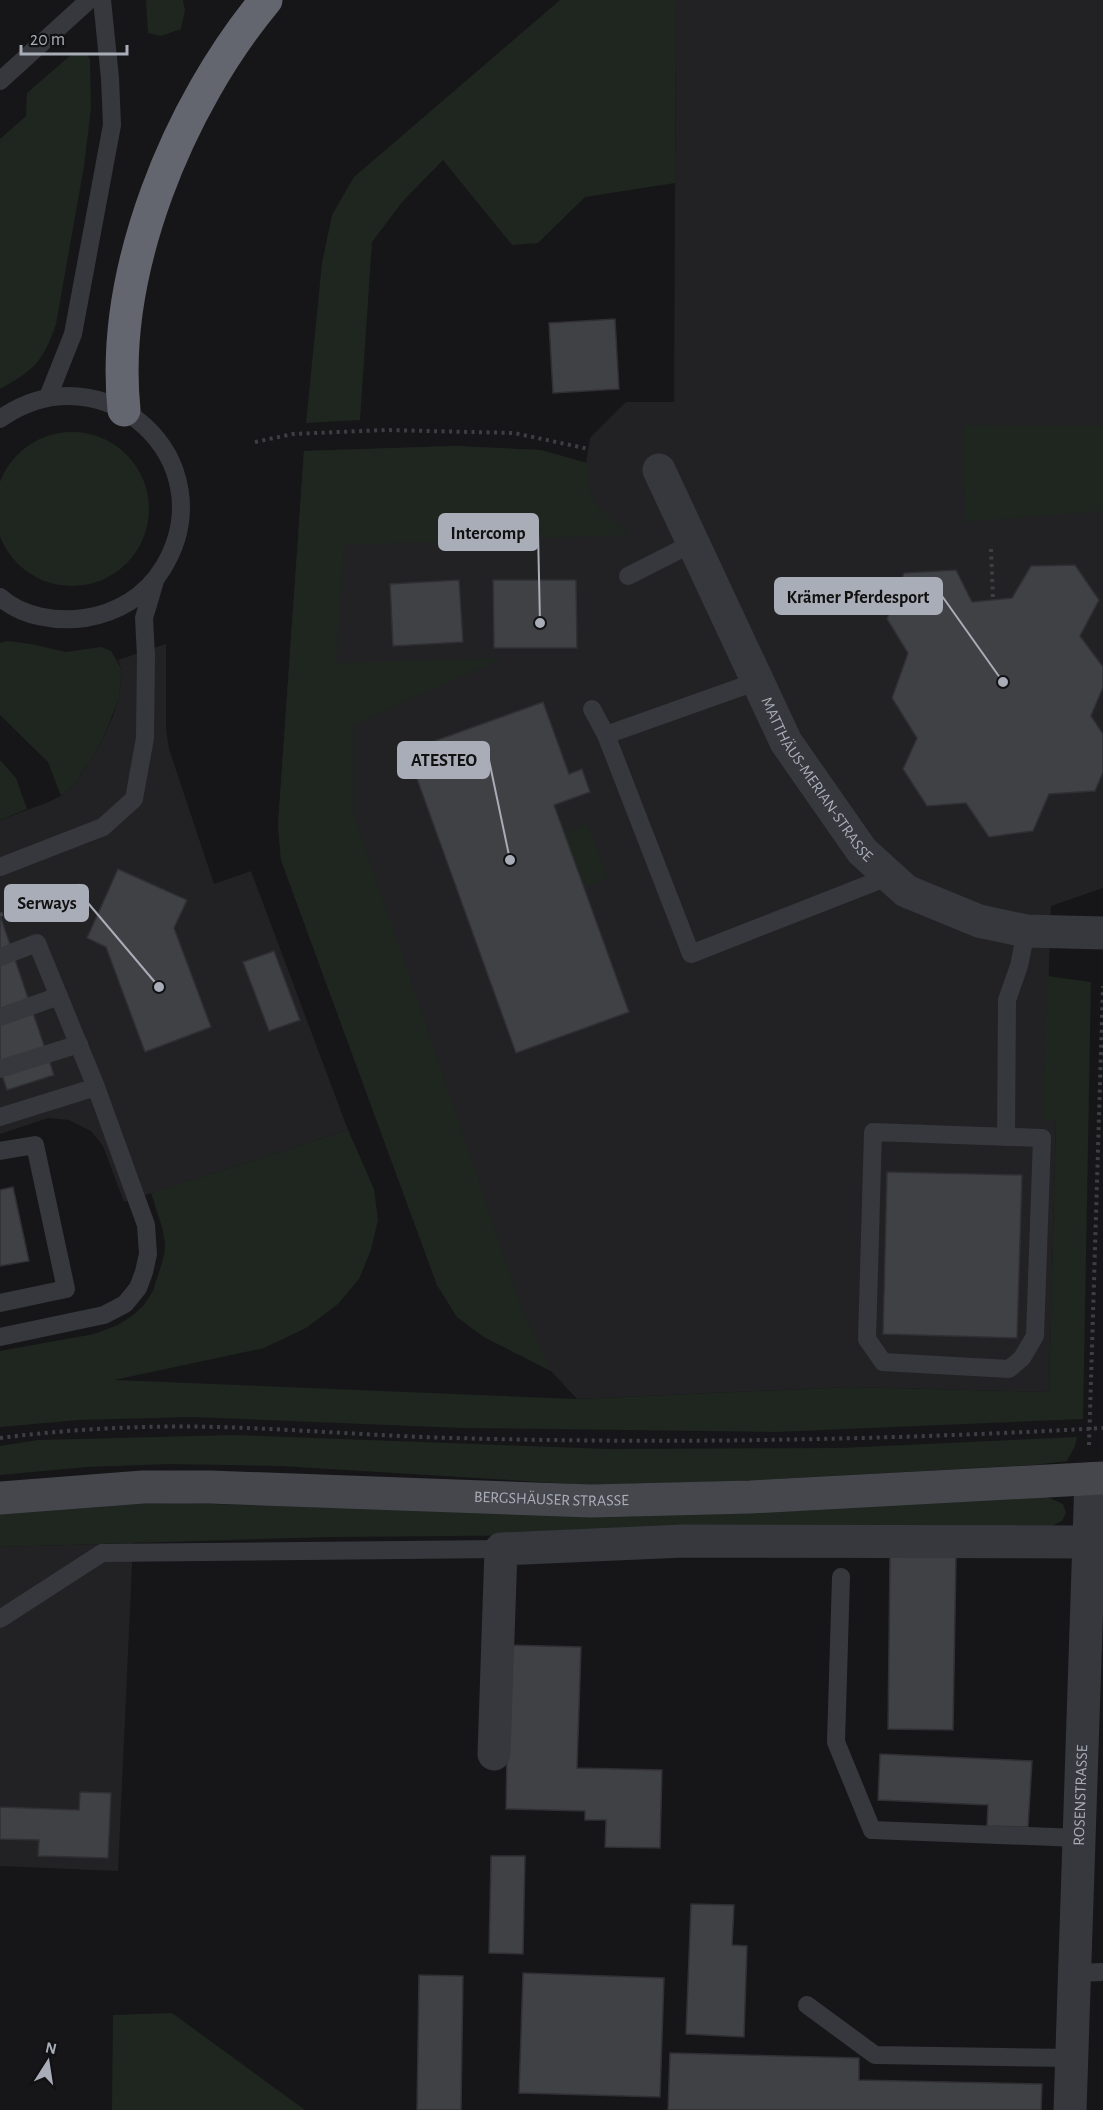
<svg xmlns="http://www.w3.org/2000/svg" width="1103" height="2110" font-family="'Alegreya Sans',sans-serif">
<style>
.built{fill:#222225}
.green{fill:#1e261f}
.building{fill:#404145;stroke:#303034;stroke-width:1.5}
.lines{fill:none;stroke-linecap:round;stroke-linejoin:round}
.path{stroke:#3d3f44;stroke-width:4;stroke-dasharray:3 4.5;stroke-linecap:butt}
.service{stroke:#37383d;stroke-width:18}
.minor{stroke:#37383d;stroke-width:33}
.secondary{stroke:#45474d;stroke-width:33}
.motorway{stroke:#63666e;stroke-width:33}
.labels{text-anchor:middle;dominant-baseline:central;stroke-width:6;stroke-linejoin:round;paint-order:stroke}
.street-label{font-size:16px;fill:#a8adb8;stroke:#111113}
.leader{fill:none;stroke:#a8adb8;stroke-width:2}
.callout-dot{fill:#a8adb8;stroke:#111113;stroke-width:2}
.callout{fill:#a8adb8;stroke:#a8adb8;stroke-width:2}
.callout-label{font-size:18px;text-anchor:middle;font-weight:bold;fill:#111}
</style>
<rect width="100%" height="100%" fill="#161618"/>
<g class="built">
<path d="M676 0H1103V888L1051 906 1044 1119 1056 1120 1049 1392 851 1387 577 1399 551 1371 484 1337 457 1317 437 1285 281 860 278 825 304 451 454 446 541 450 586 463 590 438 626 402H674Z"/>
<path d="M166 644V729L169 749 214 884 251 871 348 1130 124 1202 103 1146 91 1131 69 1120 48 1118 0 1134V820L46 803 61 796 76 783 103 739 113 716 119 698 122 670 118 660Z"/>
<path d="M133 1543 118 1871 0 1866V1547Z"/>
</g>
<g class="green">
<path d="M146 0H183L185 10 181 29 161 36 148 33Z"/>
<path d="M560 0H676L675 183 585 197 538 243 512 245 443 160 403 201 372 242 360 420 306 423 322 263 332 215 354 177Z"/>
<path d="M79 52 86 53 90 59 91 109 84 166 56 324C43 362 34 370 0 389V139L26 116 27 93 72 54Z"/>
<path d="M963 425 1103 426V511L965 522Z"/>
<circle cx="72" cy="509" r="77"/>
<path d="M454 446 541 450 587 463 588 487 597 506 630 535 344 545 336 663 503 658 353 725 354 814 522 1308 551 1371 484 1337 457 1317 437 1285 281 860 278 825 304 451Z"/>
<path d="M7 641 31 644 66 652 101 647 111 651 122 670 119 698 103 739 76 783 61 796 48 762 0 715V643Z"/>
<path d="M0 760 16 778 27 809 0 820Z"/>
<path d="M587 824 608 877 584 887 564 833Z"/>
<path d="M1047 976 1091 982 1083 1419 776 1432 462 1428 192 1417 78 1420 0 1427V1351L94 1334 118 1325 132 1316 144 1305 153 1291 164 1256 165 1243 162 1227 151 1193 348 1130 374 1189 378 1220 371 1250 359 1279 338 1304 306 1328 264 1348 114 1380 577 1399 851 1387 1049 1392 1056 1120H1043Z"/>
<path d="M234 1435 608 1449 841 1448 1077 1437 1075 1446 1067 1461 1034 1465 740 1481 590 1485 280 1466 169 1464 87 1467 0 1475V1446L38 1440Z"/>
<path d="M1045 1496 1063 1504 1066 1513 1062 1521 1041 1531 330 1537 0 1547V1513L117 1504 184 1503 332 1508Z"/>
<path d="M172 2013 305 2110H112L113 2015Z"/>
</g>
<g class="building">
<path d="M615 319 619 389 553 393 549 323Z"/>
<path d="M1075 565 1099 600 1080 636 1103 667V687L1091 716 1103 734V772L1095 791 1049 794 1033 831 989 837 966 803 927 806 903 769 917 738 892 698 908 653 887 619 904 573 956 570 972 602 1012 598 1031 566Z"/>
<path d="M459 580 463 642 393 646 390 584Z"/>
<path d="M493 580H576L577 648H494Z"/>
<path d="M543 702 569 774 582 769 590 792 554 805 629 1012 516 1053 407 751Z"/>
<path d="M118 869 187 900 174 928 211 1027 145 1052 106 947 87 938Z"/>
<path d="M0 915 54 1075 7 1090 0 1069Z"/>
<path d="M274 951 300 1020 269 1031 243 962Z"/>
<path d="M887 1172 1022 1175 1017 1338 883 1334Z"/>
<path d="M13 1187 29 1261 0 1266V1190Z"/>
<path d="M890 1556 956 1557 953 1730 888 1729Z"/>
<path d="M509 1645 581 1647 577 1768 662 1770 660 1848 605 1847 606 1820H585V1811L506 1809Z"/>
<path d="M880 1754 1032 1761 1028 1827 987 1826 988 1805 878 1800Z"/>
<path d="M80 1792 111 1793 108 1858 38 1856 39 1840 0 1839V1807L79 1810Z"/>
<path d="M491 1856H525L523 1954 489 1953Z"/>
<path d="M691 1904 734 1905 732 1945 747 1946 744 2037 686 2034Z"/>
<path d="M523 1973 664 1978 660 2097 519 2093Z"/>
<path d="M419 1975 463 1976 461 2110H417Z"/>
<path d="M670 2053 859 2058V2080L1042 2084 1041 2110H668Z"/>
</g>
<g class="lines">
<g class="path">
<path d="M255 442 293 434 385 430 514 433 589 449"/>
<path d="M991 549 993 600"/>
<path d="M0 915 80 885"/>
<path d="M0 1438C71 1429 144 1425 216 1427 295 1429 375 1436 454 1438 671 1444 887 1440 1103 1428"/>
<path d="M1089 1445 1103 986"/>
</g>
<g class="service">
<path d="M0 81 89 0"/>
<path d="M48 397 73 334 112 125 110 78 102 0"/>
<path d="M0 419C103 346 228 461 163 568 146 596 117 613 85 618 57 622 22 617 0 597"/>
<path d="M628 576 693 543"/>
<path d="M758 681 606 735 691 954 890 876"/>
<path d="M592 709 606 735"/>
<path d="M0 867 103 827 134 799 145 738 146 656 144 618 155 581"/>
<path d="M0 957 37 943 96 1087"/>
<path d="M0 1017 59 996"/>
<path d="M0 1069 79 1044"/>
<path d="M0 1117 96 1087 146 1225 148 1254 144 1272 138 1288 125 1304 104 1315 0 1337"/>
<path d="M873 1132 1042 1138 1035 1336 1022 1358 1009 1369 883 1362 867 1339Z"/>
<path d="M1006 1137 1007 1000 1019 966 1026 931"/>
<path d="M0 1151 35 1145 66 1289 0 1303"/>
<path d="M841 1577 836 1742 872 1830 1079 1838"/>
<path d="M0 1619 102 1553 501 1549"/>
<path d="M1074 1973 1103 1972"/>
<path d="M807 2005 875 2055 1071 2058"/>
</g>
<g class="minor">
<path id="s1" d="M659 470 786 742 862 851 906 891 979 921 1026 931 1103 933"/>
<path d="M494 1754 501 1549 684 1541 1090 1542"/>
<path id="s2" d="M1070 2110 1091 1479"/>
</g>
<path class="secondary" id="s3" d="M0 1498 143 1487H210L591 1501 750 1497 1103 1478"/>
<path class="motorway" d="M124 410C110 271 178 106 266 0"/>
</g>
<g class="labels">
<g class="street-label">
<text stroke="none"><textPath href="#s1" startOffset="348">MATTHÄUS-MERIAN-STRASSE</textPath></text>
<text stroke="none"><textPath href="#s3" startOffset="552">BERGSHÄUSER STRASSE</textPath></text>
<text stroke="none"><textPath href="#s2" startOffset="315">ROSENSTRASSE</textPath></text>
</g>
</g>
<path class="leader" d="M540 623L538 532M1003 682L942 596M510 860L489 760M159 987L88 903"/>
<g class="callout-dot">
<circle cx="540" cy="623" r="6"/>
<circle cx="1003" cy="682" r="6"/>
<circle cx="510" cy="860" r="6"/>
<circle cx="159" cy="987" r="6"/>
</g>
<g class="callout">
<rect x="439" y="514" width="99" height="36" rx="6"/>
<rect x="775" y="578" width="167" height="36" rx="6"/>
<rect x="398" y="742" width="91" height="36" rx="6"/>
<rect x="5" y="885" width="83" height="36" rx="6"/>
</g>
<g class="callout-label">
<text x="488" y="539">Intercomp</text>
<text x="858" y="603">Krämer Pferdesport</text>
<text x="444" y="766">ATESTEO</text>
<text x="47" y="909">Serways</text>
</g>
<g transform="translate(48 2062) rotate(12)" stroke="#111113" stroke-width="4.5" paint-order="stroke">
<path d="M0-4.5L10 22L0 15L-10 22Z" fill="#a8adb8"/>
<text y="-9" font-size="16" font-weight="bold" text-anchor="middle" fill="#a8adb8">N</text>
</g>
<path d="M21 45v9h106v-9" fill="none" stroke="#a8adb8" stroke-width="3"/>
<text x="30" y="45" font-size="18" fill="#a8adb8" stroke="#111113" stroke-width="4.5" paint-order="stroke">20 m</text>
</svg>
